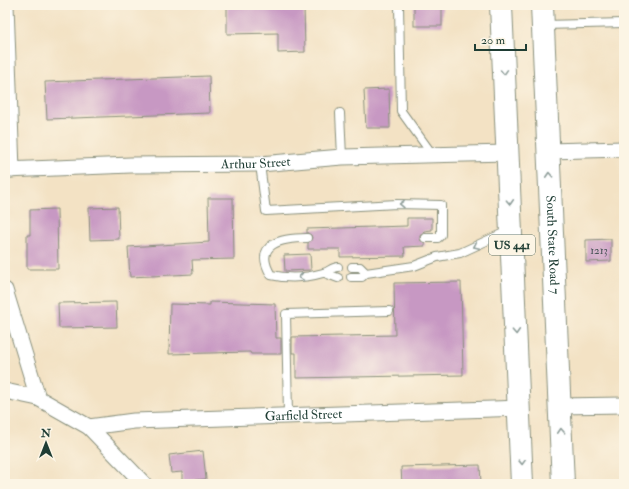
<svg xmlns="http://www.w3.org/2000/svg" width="629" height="489" font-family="'IM FELL Double Pica',serif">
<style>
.building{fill:#c798c3}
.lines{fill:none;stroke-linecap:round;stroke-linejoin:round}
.lane-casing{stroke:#89907c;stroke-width:10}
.street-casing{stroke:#89907c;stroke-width:17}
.primary-casing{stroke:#89907c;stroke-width:24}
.lane{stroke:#fff;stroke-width:8}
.street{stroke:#fff;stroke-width:15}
.primary{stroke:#fff;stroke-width:22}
.oneway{stroke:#8f9e9a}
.labels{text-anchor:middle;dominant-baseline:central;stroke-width:3;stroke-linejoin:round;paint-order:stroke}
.number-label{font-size:11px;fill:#495458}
.shield{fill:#fcf5e5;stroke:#617469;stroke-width:1}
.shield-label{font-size:12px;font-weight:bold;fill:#1f3d34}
.street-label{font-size:13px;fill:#1f3d34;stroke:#fcf5e5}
</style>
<rect width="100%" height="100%" fill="#fcf5e5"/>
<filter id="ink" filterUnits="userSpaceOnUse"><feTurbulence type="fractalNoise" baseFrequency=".025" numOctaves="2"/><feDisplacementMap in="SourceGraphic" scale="8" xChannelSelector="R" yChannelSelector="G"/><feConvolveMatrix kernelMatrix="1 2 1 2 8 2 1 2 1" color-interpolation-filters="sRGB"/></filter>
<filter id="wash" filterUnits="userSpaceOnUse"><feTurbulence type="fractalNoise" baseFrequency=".012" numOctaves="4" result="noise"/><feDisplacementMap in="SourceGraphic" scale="16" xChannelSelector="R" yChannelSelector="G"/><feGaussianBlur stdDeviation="0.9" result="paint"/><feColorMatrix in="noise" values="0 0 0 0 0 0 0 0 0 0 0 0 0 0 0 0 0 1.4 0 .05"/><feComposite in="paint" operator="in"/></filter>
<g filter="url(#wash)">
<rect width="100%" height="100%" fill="#f3e2c4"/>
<g id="blocks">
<g class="building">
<path d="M227 5H304L305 52 278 53V33L227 34Z"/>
<rect x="414" y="5" width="28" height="21"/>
<path d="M209 76 210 113 47 119 45 82Z"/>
<path d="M389 89 390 128H366L364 90Z"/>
<path d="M208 198H233L234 259 192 260 193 274 130 277 128 247 209 242Z"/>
<path d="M118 207 119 239 90 240 89 208Z"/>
<path d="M57 209 58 269H27V235H30V210Z"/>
<path d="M407 218H432V230L424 231 420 236V240L425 243V246L404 247 405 256 340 257V249H308V243L312 238 311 235 307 233V229L407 226Z"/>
<path d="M611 239V261L586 262V240Z"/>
<path d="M310 254 311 270 285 271 284 255Z"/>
<path d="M461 282 463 375 296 378V353H292V337L395 335 394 283Z"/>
<path d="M116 302 117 327 59 328 58 303Z"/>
<path d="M210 302 275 304 276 338H281V354H251L250 352 169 354 170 304 210 305Z"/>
<path d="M203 451 206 479 182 481V472L171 473 169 455Z"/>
<path d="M480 465 481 484H402L401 467Z"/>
</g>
</g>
</g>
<g filter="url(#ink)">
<use href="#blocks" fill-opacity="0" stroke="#89907c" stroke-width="1"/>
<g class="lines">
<g class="lane-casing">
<g id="lane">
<path d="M399 5 401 111 432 154"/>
<path d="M544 25 624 23"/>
<path d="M340 113 342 157"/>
<path d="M260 164 266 211 397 204 441 205V235L438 238H425"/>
<path d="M307 238C283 238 252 243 271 275 289 279 306 278 323 273 329 272 332 267 338 267"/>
<path d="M352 267H360L366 273 414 266 437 257 460 253 508 231"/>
<path d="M325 273 338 278"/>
<path d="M351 277H362L366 273"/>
<path d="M288 415 286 314 389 311"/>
</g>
</g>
<g class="street-casing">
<g id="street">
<path d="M6 5 12 170"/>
<path d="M548 151 624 149"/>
<path id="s1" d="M5 170 131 165 260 164 342 157 507 153"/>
<path d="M5 290 38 398 89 427 144 484"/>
<path d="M5 391 38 398"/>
<path d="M559 406 624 405"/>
<path id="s2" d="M89 427 134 421 520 408"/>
</g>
</g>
<g class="primary-casing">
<g id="primary">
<path d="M501 5 522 484"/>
<path id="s3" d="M542 5 563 484"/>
</g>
</g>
<use href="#lane" class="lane"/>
<use href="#street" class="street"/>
<use href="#primary" class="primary"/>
</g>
<defs><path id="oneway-chevron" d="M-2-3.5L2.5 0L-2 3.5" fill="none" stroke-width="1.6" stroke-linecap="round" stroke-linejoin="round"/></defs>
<g class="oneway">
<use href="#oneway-chevron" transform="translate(504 72) rotate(88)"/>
<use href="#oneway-chevron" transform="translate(549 175) rotate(-93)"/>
<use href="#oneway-chevron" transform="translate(510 202) rotate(87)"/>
<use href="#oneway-chevron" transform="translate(402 204) rotate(-179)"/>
<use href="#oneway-chevron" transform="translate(476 246) rotate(155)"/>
<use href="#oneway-chevron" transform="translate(301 277) rotate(171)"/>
<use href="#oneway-chevron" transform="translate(516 332) rotate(87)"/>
<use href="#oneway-chevron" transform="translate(561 431) rotate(-93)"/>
<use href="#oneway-chevron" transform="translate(522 462) rotate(88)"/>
</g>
</g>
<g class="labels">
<g class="number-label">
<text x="599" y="250">1213</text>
</g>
<rect class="shield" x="489" y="235" width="46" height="20" rx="3"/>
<g class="shield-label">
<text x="512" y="245">US 441</text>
</g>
<g class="street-label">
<text stroke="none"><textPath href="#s1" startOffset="251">Arthur Street</textPath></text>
<text stroke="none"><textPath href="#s3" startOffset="240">South State Road 7</textPath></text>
<text stroke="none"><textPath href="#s2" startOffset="215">Garfield Street</textPath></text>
</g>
</g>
<rect width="629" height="489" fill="none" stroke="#fcf5e5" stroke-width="20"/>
<g transform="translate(46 443)" stroke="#fcf5e5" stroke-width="3" paint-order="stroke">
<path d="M0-3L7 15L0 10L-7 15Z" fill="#1f3d34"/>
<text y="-6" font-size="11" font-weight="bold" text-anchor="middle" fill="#1f3d34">N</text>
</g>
<path d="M475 44v6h51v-6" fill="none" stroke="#1f3d34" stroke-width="2"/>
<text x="481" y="44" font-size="12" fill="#1f3d34" stroke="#fcf5e5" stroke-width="3" paint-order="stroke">20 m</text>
</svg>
